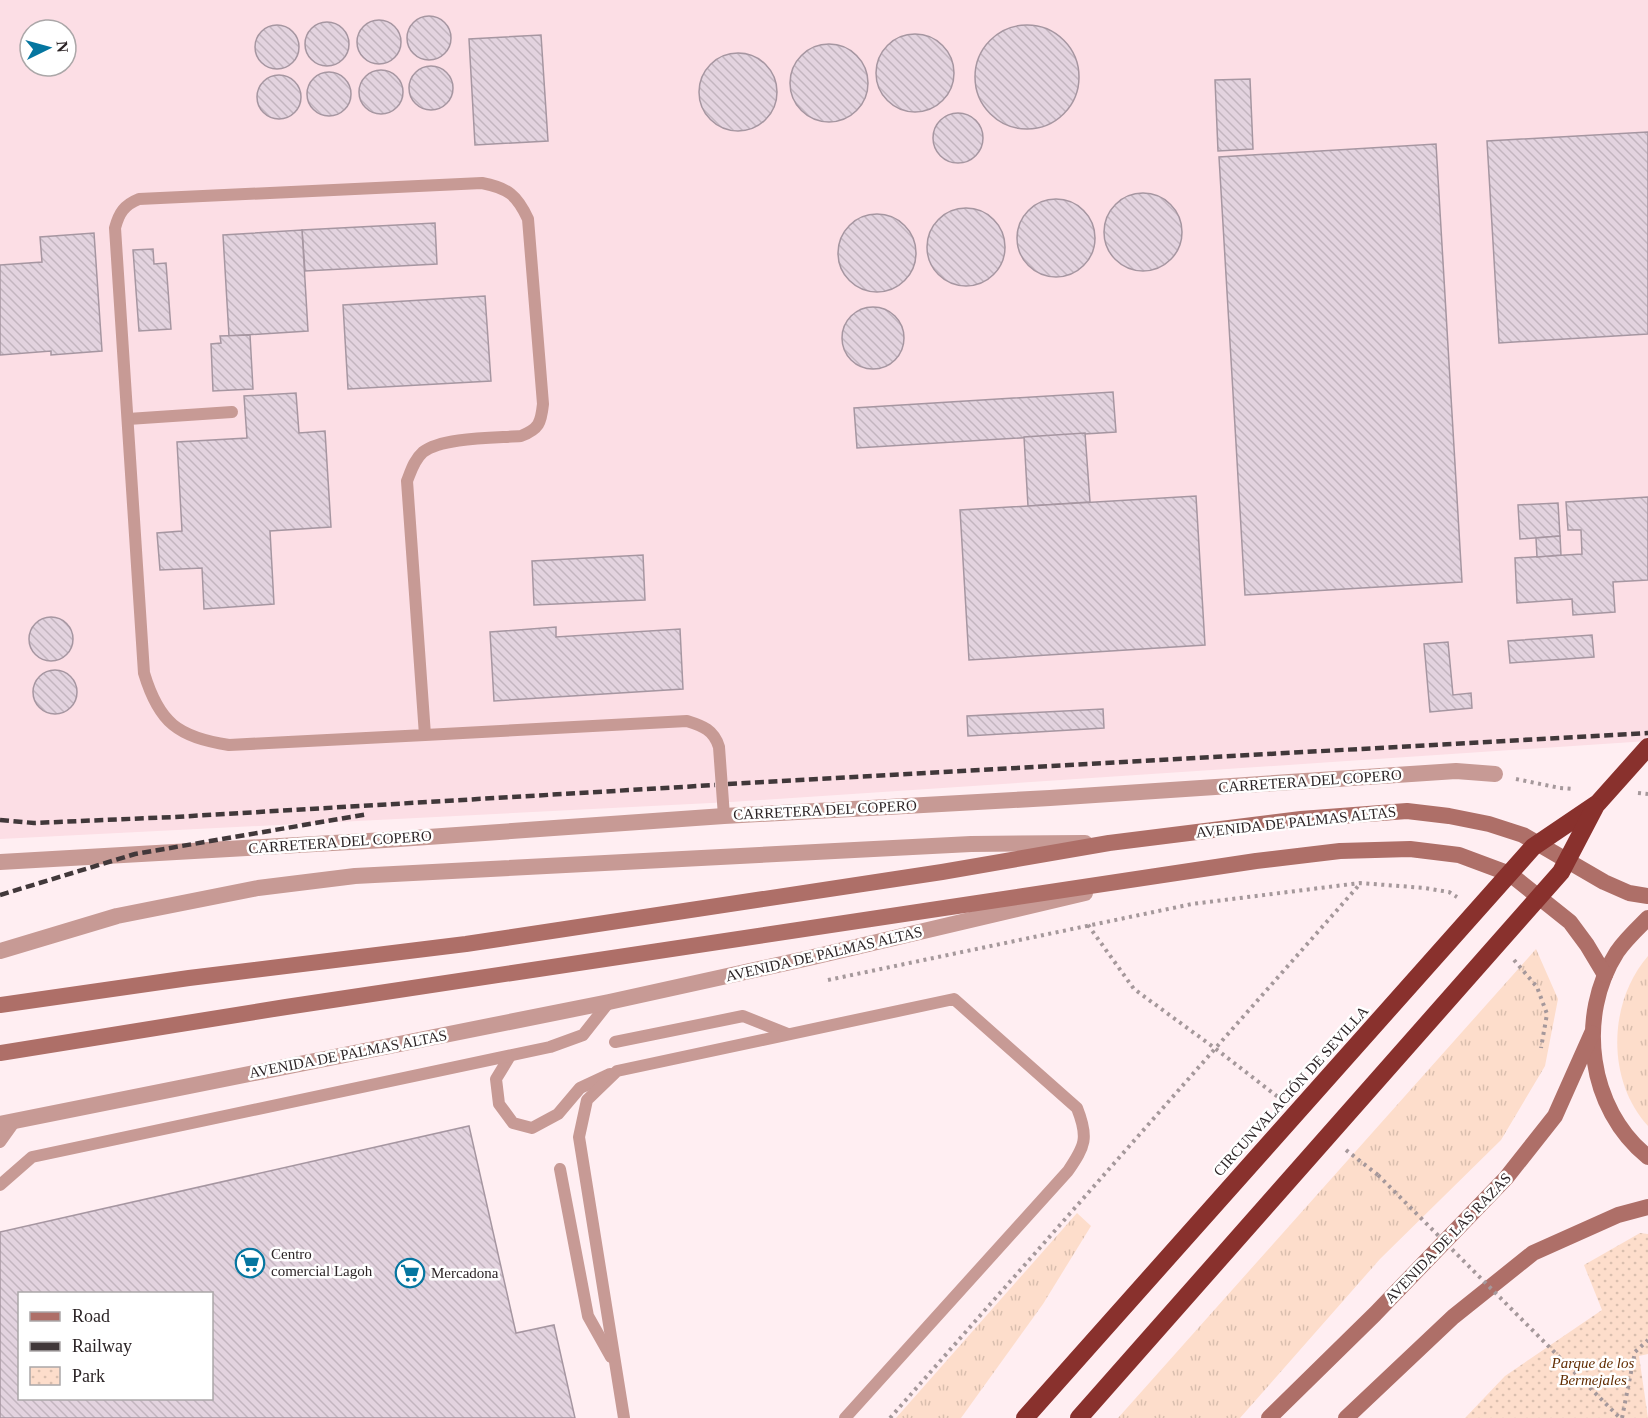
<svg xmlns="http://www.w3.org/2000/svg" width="1648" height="1418" font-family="Georgia,serif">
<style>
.built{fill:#fcdee5;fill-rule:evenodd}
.grass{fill:url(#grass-tufts)}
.park{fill:url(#park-dots)}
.building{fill:url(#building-back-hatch);stroke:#a696a1;stroke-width:1.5;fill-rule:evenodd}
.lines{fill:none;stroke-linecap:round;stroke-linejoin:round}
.path{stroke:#a5989b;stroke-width:4;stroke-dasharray:3 4.5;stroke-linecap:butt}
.service{stroke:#c79a95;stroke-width:12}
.minor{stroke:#c79a95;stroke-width:16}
.tertiary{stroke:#c79a95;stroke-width:16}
.secondary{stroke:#ae6f68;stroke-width:16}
.rail{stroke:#41383a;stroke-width:4.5;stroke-dasharray:9 4.5;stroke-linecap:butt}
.path-bridge{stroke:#a5989b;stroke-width:4;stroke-dasharray:3 4.5;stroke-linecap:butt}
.motorway-bridge{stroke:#89312d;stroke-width:18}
.labels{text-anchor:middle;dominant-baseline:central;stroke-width:5;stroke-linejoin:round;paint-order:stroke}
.street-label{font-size:15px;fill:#2c2426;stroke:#fff}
.poi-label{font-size:15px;fill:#2c2426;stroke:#fff;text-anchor:start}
.park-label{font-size:15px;font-style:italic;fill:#622d03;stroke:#fff}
</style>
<defs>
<pattern id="grass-tufts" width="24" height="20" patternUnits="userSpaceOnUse" patternTransform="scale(1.5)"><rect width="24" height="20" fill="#fdddcb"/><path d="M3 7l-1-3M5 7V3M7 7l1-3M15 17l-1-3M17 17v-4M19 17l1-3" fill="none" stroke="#d9beae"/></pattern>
<pattern id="park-dots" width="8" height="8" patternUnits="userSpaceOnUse" patternTransform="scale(1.5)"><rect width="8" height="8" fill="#fdddcb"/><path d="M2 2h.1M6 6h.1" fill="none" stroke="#d9beae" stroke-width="1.8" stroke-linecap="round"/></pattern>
<pattern id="building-back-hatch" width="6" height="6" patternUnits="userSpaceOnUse" patternTransform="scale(1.5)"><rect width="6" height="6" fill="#e3d3df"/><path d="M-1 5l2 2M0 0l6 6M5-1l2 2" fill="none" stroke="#c3b5bf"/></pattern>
</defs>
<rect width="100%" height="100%" fill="#ffeef2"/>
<path class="built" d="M0 0H1648V741L731 802 0 839ZM30 30H66V66H30Z"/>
<g class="grass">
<path d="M1536 949 1558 999 1545 1066 1501 1140 1380 1259 1240 1418H1118Z"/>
<path d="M1648 956V1126C1606 1080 1608 1002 1648 956Z"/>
<path d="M1077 1213 1091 1226 1043 1304 961 1418H896Z"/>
</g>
<path class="park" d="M1640 1233 1648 1234V1354L1639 1356 1648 1418H1465L1505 1376 1602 1310 1584 1265Z"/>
<g class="building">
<circle cx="429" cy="38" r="22"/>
<circle cx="379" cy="42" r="22"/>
<circle cx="327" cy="44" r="22"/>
<circle cx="1027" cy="77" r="52"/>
<circle cx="277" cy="47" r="22"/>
<circle cx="915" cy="73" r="39"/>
<path d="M541 35 548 141 475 145 469 39Z"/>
<circle cx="829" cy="83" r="39"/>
<circle cx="738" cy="92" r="39"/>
<circle cx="431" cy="88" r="22"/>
<circle cx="381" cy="92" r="22"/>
<circle cx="329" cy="94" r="22"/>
<circle cx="279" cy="97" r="22"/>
<path d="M1250 79 1253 149 1218 151 1215 80Z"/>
<circle cx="958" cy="138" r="25"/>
<path d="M1648 132V334L1499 343 1487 141Z"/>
<path d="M1436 144 1462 582 1245 595 1219 157Z"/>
<circle cx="1143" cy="232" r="39"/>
<circle cx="1056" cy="238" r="39"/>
<circle cx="966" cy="247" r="39"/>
<circle cx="877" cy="253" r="39"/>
<path d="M435 223 437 264 305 271 302 230Z"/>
<path d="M302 230 308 331 229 336 223 235Z"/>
<path d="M94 233 102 351 51 355V351L0 355V265L42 262 40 237Z"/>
<path d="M153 249 154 264 166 263 171 329 139 331 133 250Z"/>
<path d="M485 296 491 381 348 389 343 305Z"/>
<circle cx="873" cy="338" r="31"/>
<path d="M250 335 253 389 213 391 211 344 221 343 220 336Z"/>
<path d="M1113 392 1116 432 857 448 854 408Z"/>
<path d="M296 393 299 433 325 431 331 527 270 531 274 604 204 609 202 568 160 570 157 533 182 531 177 442 247 438 244 396Z"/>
<path d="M1085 433 1090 502 1028 506 1024 437Z"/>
<path d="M1196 496 1205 645 969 660 960 510Z"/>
<path d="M1648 497V580L1613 582 1615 612 1573 615 1572 599 1517 603 1515 558 1582 554 1581 530H1568L1566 502Z"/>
<path d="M1558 503 1560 536 1520 539 1518 505Z"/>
<path d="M1560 536 1561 555 1537 557 1536 538Z"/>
<path d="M643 555 645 600 534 605 532 561Z"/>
<circle cx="51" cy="639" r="22"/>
<path d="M556 627V637L680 629 683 689 494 701 490 632Z"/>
<path d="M1592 635 1594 657 1510 663 1508 641Z"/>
<path d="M1448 642 1453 695 1471 693 1472 708 1430 712 1424 644Z"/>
<circle cx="55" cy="692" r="22"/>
<path d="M1103 709 1104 728 968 736 967 716Z"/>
<path d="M469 1126 516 1333 554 1325 575 1418H0V1232ZM20 1294H212V1398H20Z"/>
</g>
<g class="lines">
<g class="path">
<path d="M1516 779 1560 788 1573 789"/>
<path d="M1638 793 1648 794"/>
<path d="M1088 925 1134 989 1216 1049 1278 1097"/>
<path d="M1514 960 1537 987 1547 1014 1541 1048"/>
<path d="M828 980 1192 904 1360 883 1425 888 1449 892 1457 897"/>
<path d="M1346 1150 1378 1175"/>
<path d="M890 1418 1360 884"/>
<path d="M1622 1418 1635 1352 1648 1340"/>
</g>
<g class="service">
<path d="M128 419 232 412"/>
<path d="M425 735 229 745C178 737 159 723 144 673L115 228C119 213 124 205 139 199L482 183C508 188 517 195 528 219L543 404C541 423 539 429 521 436 496 438 442 437 423 452 414 460 411 471 407 481L425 735 687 721C703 726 714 730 719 747L724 816"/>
<path d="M615 1042 743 1016 788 1034"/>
<path d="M510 1056 496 1079 499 1104 513 1123 532 1128 558 1114 580 1088 610 1074"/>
<path d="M0 1142 15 1121"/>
<path d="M560 1169 588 1316 611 1357"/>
<path d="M0 1185 32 1157 550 1047 583 1035 609 1002"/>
<path d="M624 1418 579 1137 587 1100 617 1071 954 999 1077 1108C1089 1138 1085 1146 1068 1171L845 1418"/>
</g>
<path class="minor" d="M0 862 385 840 724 816 1050 798 1456 771 1495 774"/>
<g class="tertiary">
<path d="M0 951 117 916 258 888 355 876 971 844 1085 843"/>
<path d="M0 1124 609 1002 809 958 1085 893"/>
</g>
<g class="secondary">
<path d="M1648 918C1637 929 1626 939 1617 952 1576 1016 1588 1109 1648 1157"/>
<path d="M0 1005 189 978 466 944 942 872 1109 843 1301 819 1407 811 1449 816 1489 824 1523 835 1604 882 1629 893 1648 896"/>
<path d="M0 1053 286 1007 1256 861 1340 851 1410 849 1459 855 1510 874 1570 922 1587 945 1605 975"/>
<path d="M1269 1418 1375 1314 1506 1178 1555 1116 1592 1033"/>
<path d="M1346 1418 1453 1317 1533 1253 1618 1215 1648 1207"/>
</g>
<g class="rail">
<path d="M728 784 1648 733"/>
<path d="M0 820 34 823 174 817 715 785"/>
<path d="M0 895 135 854 368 814"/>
</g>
<path class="path-bridge" d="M1378 1175 1620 1418"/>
<g class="motorway-bridge">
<path d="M1025 1418 1533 847 1598 803 1648 747"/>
<path d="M1079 1418 1561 872 1595 807"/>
</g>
</g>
<defs>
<g id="supermarket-ring" transform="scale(1.5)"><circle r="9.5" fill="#fff" stroke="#0576a0" stroke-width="1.5"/><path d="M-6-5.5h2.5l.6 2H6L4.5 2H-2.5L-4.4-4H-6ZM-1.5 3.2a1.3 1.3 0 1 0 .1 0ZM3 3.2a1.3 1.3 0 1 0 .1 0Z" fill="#0576a0"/></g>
</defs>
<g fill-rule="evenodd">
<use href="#supermarket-ring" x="250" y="1263"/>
<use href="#supermarket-ring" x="410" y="1273"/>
</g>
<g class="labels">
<g class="street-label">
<text transform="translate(1310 781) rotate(-4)">CARRETERA DEL COPERO</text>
<text transform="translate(825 810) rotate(-3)">CARRETERA DEL COPERO</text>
<text transform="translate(1296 822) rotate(-6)">AVENIDA DE PALMAS ALTAS</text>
<text transform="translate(340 842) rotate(-4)">CARRETERA DEL COPERO</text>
<text transform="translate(824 954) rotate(-13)">AVENIDA DE PALMAS ALTAS</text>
<text transform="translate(348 1054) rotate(-11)">AVENIDA DE PALMAS ALTAS</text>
<text transform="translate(1291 1091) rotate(-48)">CIRCUNVALACIÓN DE SEVILLA</text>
<text transform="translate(1448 1238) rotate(-46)">AVENIDA DE LAS RAZAS</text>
</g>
<g class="poi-label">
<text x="271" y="1254">Centro<tspan x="271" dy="17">comercial Lagoh</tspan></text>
<text x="431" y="1273">Mercadona</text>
</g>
<g class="park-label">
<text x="1593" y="1363">Parque de los<tspan x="1593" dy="17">Bermejales</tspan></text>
</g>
</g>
<rect x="18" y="1292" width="195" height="108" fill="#ffffff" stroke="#aba7a8" stroke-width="1.5"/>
<rect x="30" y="1312" width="30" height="9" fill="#ae6f68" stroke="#aba7a8" stroke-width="1.5"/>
<text x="72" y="1322" font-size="18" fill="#2c2426">Road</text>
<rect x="30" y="1342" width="30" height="9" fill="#41383a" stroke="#aba7a8" stroke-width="1.5"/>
<text x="72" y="1352" font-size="18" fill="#2c2426">Railway</text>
<rect x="30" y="1367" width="30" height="18" fill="url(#park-dots)" stroke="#aba7a8" stroke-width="1.5"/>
<text x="72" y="1382" font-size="18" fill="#2c2426">Park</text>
<g transform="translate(48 48) rotate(85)"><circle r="28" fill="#ffffff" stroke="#aba7a8" stroke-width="1.5"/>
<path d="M0-4.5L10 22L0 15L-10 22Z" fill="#0576a0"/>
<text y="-9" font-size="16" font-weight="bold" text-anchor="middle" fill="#2c2426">N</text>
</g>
</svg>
